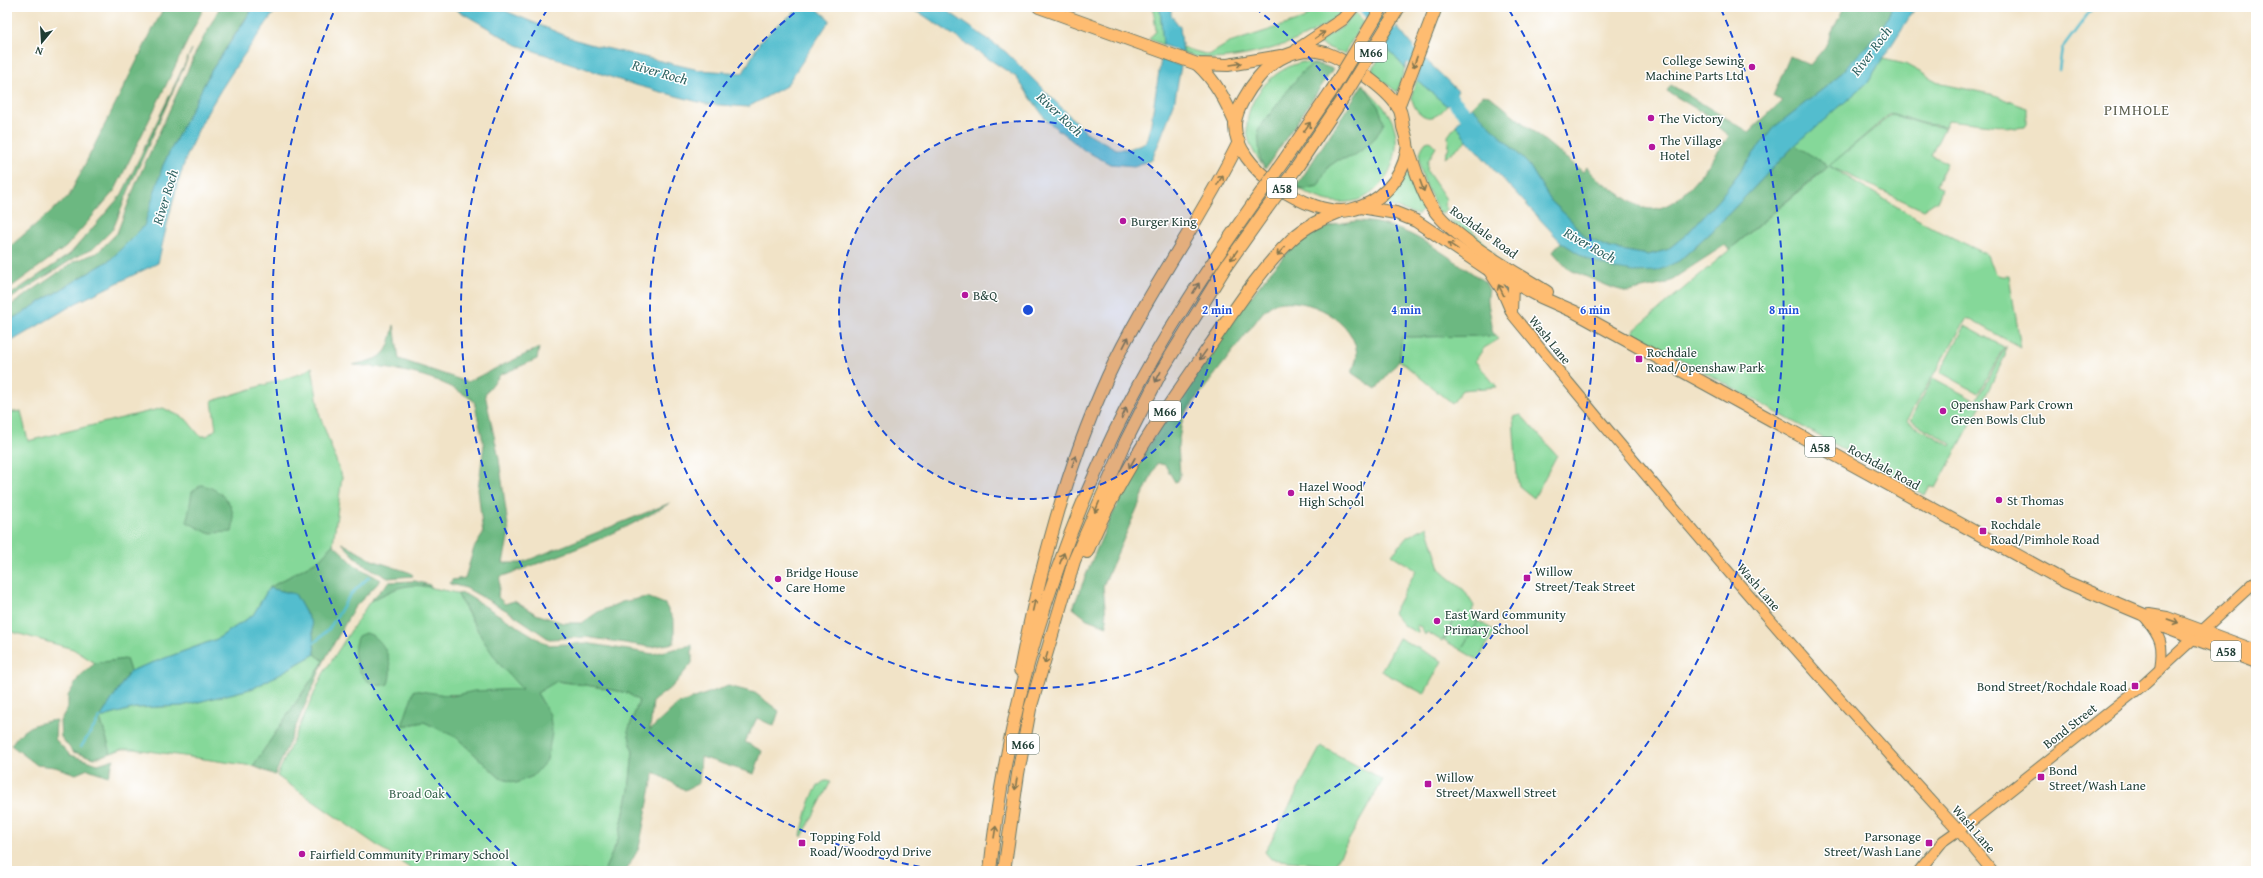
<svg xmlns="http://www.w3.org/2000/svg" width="2263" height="878" font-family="'Gentium Book Plus',serif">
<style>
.green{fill:#85d899;stroke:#528a66}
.forest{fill:#6cb881;stroke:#467a5a}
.water{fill:#52bdce;stroke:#387d81}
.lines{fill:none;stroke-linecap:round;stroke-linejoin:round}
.stream{stroke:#52bdce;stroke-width:2.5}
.river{stroke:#52bdce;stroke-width:14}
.major-casing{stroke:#687767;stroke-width:12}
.highway-casing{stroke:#687767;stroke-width:14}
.major{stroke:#febc71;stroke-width:10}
.highway{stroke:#febc71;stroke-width:12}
.highway-bridge-casing{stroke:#687767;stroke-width:14;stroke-linecap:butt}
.highway-bridge{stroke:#febc71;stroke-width:12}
.oneway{stroke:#83764f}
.ring{fill:none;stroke:#1d4ed8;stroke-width:2;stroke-dasharray:7 5}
.poi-dot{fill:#b5179e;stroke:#fff;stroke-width:1.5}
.labels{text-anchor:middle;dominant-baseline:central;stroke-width:3;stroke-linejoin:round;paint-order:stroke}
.shield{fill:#fff;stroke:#627771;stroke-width:1}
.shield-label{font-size:12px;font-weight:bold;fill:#1f3d34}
.poi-label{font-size:13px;fill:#1f3d34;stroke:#fff;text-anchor:start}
.street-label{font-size:13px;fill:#1f3d34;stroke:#fff}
.park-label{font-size:13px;fill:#38644d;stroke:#fff}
.water-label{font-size:14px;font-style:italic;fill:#2e6362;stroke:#fff}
.quarter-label{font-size:15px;letter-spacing:1px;fill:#5e604f;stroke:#fff}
.centre{fill:#1d4ed8;stroke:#fff;stroke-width:2}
.ring-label{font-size:12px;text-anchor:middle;font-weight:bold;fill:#1d4ed8;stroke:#fff;stroke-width:3;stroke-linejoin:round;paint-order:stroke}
</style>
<rect width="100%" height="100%" fill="#fff"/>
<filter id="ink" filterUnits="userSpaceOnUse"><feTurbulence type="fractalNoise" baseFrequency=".025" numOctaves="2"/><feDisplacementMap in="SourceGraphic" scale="8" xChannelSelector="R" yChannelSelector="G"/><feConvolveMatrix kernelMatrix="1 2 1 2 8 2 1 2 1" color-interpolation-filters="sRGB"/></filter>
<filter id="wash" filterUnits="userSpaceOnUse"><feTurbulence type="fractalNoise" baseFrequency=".012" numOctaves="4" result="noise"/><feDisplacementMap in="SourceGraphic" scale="16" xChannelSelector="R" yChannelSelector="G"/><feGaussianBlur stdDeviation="0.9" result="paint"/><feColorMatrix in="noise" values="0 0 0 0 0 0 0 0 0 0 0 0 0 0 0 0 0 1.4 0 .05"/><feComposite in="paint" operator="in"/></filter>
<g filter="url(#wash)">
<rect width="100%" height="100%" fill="#f1e3c7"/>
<g class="green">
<path d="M1153 7H1160L1163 45 1149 39 1156 31Z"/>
<path d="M1318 7H1346C1322 38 1252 58 1213 59 1203 59 1193 56 1183 53V48L1209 55 1229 43 1303 19Z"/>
<path d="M1356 13 1363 22 1344 54 1317 43 1342 27Z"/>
<path d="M1386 47 1405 68 1397 92 1371 72Z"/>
<path d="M1883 59 1905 64 1942 84 1995 95 2026 108V124L2024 127 2017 128 1948 120 1946 126 1925 124 1891 113 1829 166 1929 226 1988 255C1994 269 1993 278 2009 276L2021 348 1967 318 1906 421 1951 446 1952 444 1910 420 1933 378 1976 401 2006 346 2005 356 1981 405 1936 488 1930 485 1925 495 1632 332 1828 167 1795 145 1867 83Z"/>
<path d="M1303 62 1322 65H1311L1290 88 1258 130 1265 169C1257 157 1248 146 1247 130 1245 98 1274 68 1303 62Z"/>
<path d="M1417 80 1447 106C1444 109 1441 113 1437 115 1424 123 1412 108 1412 96 1412 90 1415 85 1417 80Z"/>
<path d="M1363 84C1372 95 1384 105 1390 117 1408 149 1385 200 1347 202 1328 204 1312 196 1296 187L1305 189 1318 186 1328 167 1338 160 1352 157 1376 137 1379 108Z"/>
<path d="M1892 114 1925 125 1945 127 1931 155 1947 163 1936 185 1942 189 1938 200 1923 210 1829 166Z"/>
<path d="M1456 125 1467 140 1445 158 1449 146 1448 136Z"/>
<path d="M1430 141 1436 147 1428 161 1427 171 1446 199 1444 205 1447 209 1443 214 1438 211C1430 191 1409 161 1426 142Z"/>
<path d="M1406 174H1409L1415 195 1424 209 1418 215 1382 203 1397 188Z"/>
<path d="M1448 220 1467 224 1495 256Z"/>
<path d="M1965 326 2004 347 1978 393 1940 372Z"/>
<path d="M1496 336 1499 339 1484 348 1475 361 1497 387 1462 390 1452 404 1399 360 1402 337Z"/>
<path d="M312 367 320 416 342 477 333 544 320 559 269 588 253 615 217 639 130 671 126 659 95 663 73 649 9 631 7 636V413L21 411 28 441 163 408 186 419 200 436H207L216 429 212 401 303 373Z"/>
<path d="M1521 415 1557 455 1534 498 1519 486 1517 477 1513 417Z"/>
<path d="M1427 526 1440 568 1445 575 1464 590 1474 606 1472 611 1479 618 1461 650 1444 640 1460 611 1442 641 1427 632 1425 635 1421 627 1416 625 1419 634 1403 625 1393 613 1416 570 1392 555 1407 537Z"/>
<path d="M414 584 457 593C475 629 496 660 522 689 493 689 463 697 434 694L403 726 424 722 456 737 500 778 516 783 533 776 550 715 537 693 556 681 592 686 628 693 639 701 628 731 633 752 629 790 618 840 604 871H414L277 776 323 674 370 601 399 587Z"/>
<path d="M1478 621 1495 631 1478 660 1461 650Z"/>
<path d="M1399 638 1442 661 1424 694 1381 671Z"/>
<path d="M315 654 324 661 253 766 134 749H122L111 753 100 718 135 708 182 706 254 688Z"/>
<path d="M1321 746 1383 780 1334 866 1271 859 1265 852Z"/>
<path d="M825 781H830V783L802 837 801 835C805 820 811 786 825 781Z"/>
</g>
<g class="forest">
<path d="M164 7H204L115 190 66 247 7 290V249L69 196Z"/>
<path d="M220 7H253L211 71 163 165 145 226 110 260 7 322V308L75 261 97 253 117 233 137 181 197 50Z"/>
<path d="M1844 7H1892L1882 30 1832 82 1773 128 1719 199 1687 234 1667 250 1648 255 1610 248 1583 236 1570 219 1551 201 1529 165 1472 107 1482 95 1490 96 1583 172 1587 167C1595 179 1608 186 1620 194 1629 200 1638 208 1650 209 1681 211 1712 159 1729 136L1719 128 1713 119 1667 91 1671 85 1749 132 1782 101 1773 96 1790 56 1810 65 1825 47Z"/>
<path d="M192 49 134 177 113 229 94 248 76 257 7 301V297L70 254 122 194Z"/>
<path d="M1311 65H1322L1333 69 1265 169 1260 159 1258 130 1301 73Z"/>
<path d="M1363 84 1379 108 1384 123 1376 137 1362 150 1352 157 1338 160 1328 167 1318 186 1305 189 1296 187Z"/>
<path d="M1795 145 1828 166 1729 250 1725 245 1665 284 1628 292 1613 288 1568 269 1553 252 1561 242 1587 259 1679 261 1716 227Z"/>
<path d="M1357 221C1407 222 1445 255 1485 282L1489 290C1485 304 1493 317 1492 331L1496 336 1402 337 1399 360 1376 389 1352 373C1353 368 1357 360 1357 355 1355 319 1308 296 1276 303 1272 304 1267 309 1263 312L1183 416 1178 445 1180 475 1178 481 1175 482 1165 465 1157 463 1103 586 1107 626 1087 619 1073 608C1087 572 1101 537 1118 503 1148 440 1190 381 1231 324 1255 291 1281 254 1314 229L1316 232 1336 224Z"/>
<path d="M394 325 399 359 467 382 539 348 537 359 500 375 485 394 499 459 509 533 503 563H521L670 503C618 535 557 557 500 577L498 597 505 604 514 601 536 614 563 623H582L598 612 622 602 647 597 665 604 674 621V643L651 647 586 637 549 639 511 613 466 588 450 584 452 580 465 578 474 548 483 534 478 489 484 445 474 401C435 373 399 369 353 365 385 357 387 357 394 325Z"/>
<path d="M201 485C216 487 232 500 233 516 234 521 233 527 232 532L208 533 187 522 192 492Z"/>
<path d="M342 543 372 560 411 573 413 576 388 578 361 563Z"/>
<path d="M333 544 356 566 381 580 354 608 324 661 275 775 253 766 324 661 315 654 312 624 295 594 269 588 320 559Z"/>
<path d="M415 581 430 585V587C403 582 394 590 370 601L389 582Z"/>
<path d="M457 593 465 594 548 645 585 643 653 654 692 645V663L673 686 653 701 650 730 678 704 728 686 755 693 779 711 774 726 757 718 745 742 762 751 754 774 701 757 699 783 685 790 654 772 639 848 626 871H604L618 840 629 790 633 752 628 731 639 701 628 693 592 686 557 681 537 693 550 715 552 733 547 760 533 776 516 783 500 778 456 737 424 722 402 726 414 690 452 696 474 691 522 689 501 666 483 640Z"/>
<path d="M365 633C385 636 395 666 388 684 363 693 347 656 358 636Z"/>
<path d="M126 659 130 671 100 718 111 753 95 758 73 752 61 737 60 721 68 707V696L79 677 95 663Z"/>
<path d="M56 720 55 739 70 755 98 764 114 759 108 776 88 769 76 774 55 767 37 765 11 745C23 727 35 723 56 720Z"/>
</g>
<g class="water">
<path d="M254 7H278C247 51 214 94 192 143 177 178 167 225 158 263L76 303 7 344V322L110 260 144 226 163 165 211 71Z"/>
<path d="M452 7H496L576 40 597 46 699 70 743 73 760 42 775 27 802 7H815L830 20 786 86 748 107 706 104 628 83 517 45Z"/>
<path d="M894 7H942L1006 52 1086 132 1116 149H1128L1146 142 1151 123 1161 59 1181 66 1174 104 1152 160 1134 166 1110 164 1084 150 1047 121 1016 77 920 13Z"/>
<path d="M1160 7H1171V15L1180 27 1183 53 1163 45Z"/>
<path d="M1892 7H1916L1867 83 1795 145 1716 227 1679 261 1657 271 1634 272 1615 269 1587 259 1561 242 1467 140 1456 125 1472 107 1529 165 1551 201 1570 219 1583 236 1610 248 1648 255 1667 250 1687 234 1719 199 1773 128 1832 82 1882 30Z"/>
<path d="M1397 27 1413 47 1405 68 1386 47Z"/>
<path d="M1425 59 1458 91 1447 106 1417 80Z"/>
<path d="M269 588 295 594 312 624 315 654 254 688 182 706 135 708 100 718 130 671 217 639 253 615Z"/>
</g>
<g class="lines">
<g class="stream">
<path d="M2059 70 2062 49 2093 7"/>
<path d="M314 643 329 629 350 595 369 577"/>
<path d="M81 747 100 718"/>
</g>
<path class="river" d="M1365 7 1479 128"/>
</g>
</g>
<g filter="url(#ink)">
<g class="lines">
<g class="major-casing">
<g id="major">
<path d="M1488 270 1502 291 1512 314C1656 490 1804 662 1958 830L1992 871"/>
<path d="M1510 277 1513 286 1512 312"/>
<path d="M2145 617C2161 637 2164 644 2160 670"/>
<path d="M1919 871 1943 841 1973 820 2142 686 2256 581"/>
</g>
</g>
<g class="highway-casing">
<g id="highway">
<path d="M1039 7 1197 64 1228 65 1281 56"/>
<path d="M1297 50 1343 19 1353 7"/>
<path d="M1305 50C1312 50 1319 51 1326 53 1346 60 1387 89 1398 107 1402 112 1402 120 1403 127 1405 134 1409 144 1407 151 1402 180 1379 204 1350 210 1311 218 1233 168 1235 124 1236 109 1249 89 1258 78 1270 63 1285 53 1305 50Z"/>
<path d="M1197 64C1216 81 1225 100 1235 122"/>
<path d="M1398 107 1436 7"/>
<path d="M1408 149C1415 167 1420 188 1430 204 1452 239 1512 270 1547 292"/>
<path d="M1285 159 1332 90"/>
<path d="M1297 167 1343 98"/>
<path d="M1361 207 1396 213 1416 221 1486 268 1541 297 1575 312 2066 582 2142 614 2164 627 2256 662"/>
<path d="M1087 552C1118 477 1165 410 1211 344 1236 308 1260 270 1292 239 1306 226 1322 219 1339 212"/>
<path d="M2149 615 2167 618 2256 651"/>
<path d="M1020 670C1040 569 1066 469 1108 376 1146 294 1200 222 1239 142"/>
<path d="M990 871C1006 710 1054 549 1128 405 1164 334 1208 268 1253 204"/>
<path d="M1004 871 1018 774 1030 709 1074 561 1126 441 1161 372 1226 266 1265 211"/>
</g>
</g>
<use href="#major" class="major"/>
<use href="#highway" class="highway"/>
<g class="highway-bridge-casing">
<g id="highway-bridge">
<path d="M1332 90 1382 7"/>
<path d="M1343 98 1399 7"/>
<path d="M1253 204 1285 159"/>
<path d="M1265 211 1297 167"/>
</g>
</g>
<use href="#highway-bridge" class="highway-bridge"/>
</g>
<defs><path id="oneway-shaft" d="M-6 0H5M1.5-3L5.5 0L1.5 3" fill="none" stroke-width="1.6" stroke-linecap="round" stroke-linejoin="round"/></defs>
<g class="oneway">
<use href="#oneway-shaft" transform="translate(1320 35) rotate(-34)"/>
<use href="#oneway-shaft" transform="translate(1415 62) rotate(111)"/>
<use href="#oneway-shaft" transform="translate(1236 64) rotate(-9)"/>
<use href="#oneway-shaft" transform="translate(1307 127) rotate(-55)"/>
<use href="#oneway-shaft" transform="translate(1220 180) rotate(-60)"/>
<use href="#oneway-shaft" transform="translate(1422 186) rotate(70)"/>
<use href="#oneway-shaft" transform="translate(1453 246) rotate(-145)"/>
<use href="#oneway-shaft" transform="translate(1281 251) rotate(132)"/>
<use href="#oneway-shaft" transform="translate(1234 255) rotate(125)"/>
<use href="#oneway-shaft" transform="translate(1196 288) rotate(-58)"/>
<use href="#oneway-shaft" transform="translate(1501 290) rotate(-116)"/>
<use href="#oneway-shaft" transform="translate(1126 342) rotate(-63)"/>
<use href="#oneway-shaft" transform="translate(1203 355) rotate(125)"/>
<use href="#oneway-shaft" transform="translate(1158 377) rotate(117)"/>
<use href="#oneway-shaft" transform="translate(1124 413) rotate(-65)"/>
<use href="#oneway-shaft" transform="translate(1074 461) rotate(-70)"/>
<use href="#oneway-shaft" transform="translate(1132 463) rotate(119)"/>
<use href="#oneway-shaft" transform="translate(1097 507) rotate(113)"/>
<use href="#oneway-shaft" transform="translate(1062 558) rotate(-69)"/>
<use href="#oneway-shaft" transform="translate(1034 605) rotate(-77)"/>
<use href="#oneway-shaft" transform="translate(2173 621) rotate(19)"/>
<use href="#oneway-shaft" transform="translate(1046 658) rotate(107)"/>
<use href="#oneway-shaft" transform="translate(1016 784) rotate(99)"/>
<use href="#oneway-shaft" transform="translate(995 832) rotate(-81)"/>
</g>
</g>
<circle cx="1028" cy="310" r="189" fill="#1d4ed8" fill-opacity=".12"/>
<g class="ring">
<circle cx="1028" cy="310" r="189"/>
<path d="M1255 8A378 378 0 1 1 801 8"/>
<path d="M944 871A567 567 0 0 1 547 10M1509 10A567 567 0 0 1 1112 871"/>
<path d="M517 867A756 756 0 0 1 335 9M1721 9A756 756 0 0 1 1539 867"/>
</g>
<g class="poi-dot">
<circle cx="1752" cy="67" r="4"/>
<circle cx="1651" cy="118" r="4"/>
<circle cx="1652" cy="147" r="4"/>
<circle cx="1123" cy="221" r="4"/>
<circle cx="965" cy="295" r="4"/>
<rect x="1635" y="355" width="8" height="8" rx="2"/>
<circle cx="1943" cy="411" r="4"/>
<circle cx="1291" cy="493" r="4"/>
<circle cx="1999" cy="500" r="4"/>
<rect x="1979" y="527" width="8" height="8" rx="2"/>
<rect x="1523" y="574" width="8" height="8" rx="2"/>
<circle cx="778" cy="579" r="4"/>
<circle cx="1437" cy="621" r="4"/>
<rect x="2131" y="682" width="8" height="8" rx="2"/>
<rect x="2037" y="773" width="8" height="8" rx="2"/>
<rect x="1424" y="780" width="8" height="8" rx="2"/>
<rect x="798" y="839" width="8" height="8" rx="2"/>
<rect x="1925" y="839" width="8" height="8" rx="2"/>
<circle cx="302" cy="854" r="4"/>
</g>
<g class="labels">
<g class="shield">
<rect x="1355" y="42" width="32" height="20" rx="3"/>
<rect x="1267" y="178" width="30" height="20" rx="3"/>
<rect x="1149" y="401" width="32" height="20" rx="3"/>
<rect x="1805" y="437" width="30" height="20" rx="3"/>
<rect x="2211" y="641" width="30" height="20" rx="3"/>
<rect x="1007" y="734" width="32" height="20" rx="3"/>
</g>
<g class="shield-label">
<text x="1371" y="52">M66</text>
<text x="1282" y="188">A58</text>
<text x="1165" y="411">M66</text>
<text x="1820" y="447">A58</text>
<text x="2226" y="651">A58</text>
<text x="1023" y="744">M66</text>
</g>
<g class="poi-label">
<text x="1744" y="60" text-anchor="end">College Sewing<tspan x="1744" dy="15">Machine Parts Ltd</tspan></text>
<text x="1659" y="118">The Victory</text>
<text x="1660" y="140">The Village<tspan x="1660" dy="15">Hotel</tspan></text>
<text x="1131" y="221">Burger King</text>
<text x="973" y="295">B&amp;Q</text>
<text x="1647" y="352">Rochdale<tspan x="1647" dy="15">Road/Openshaw Park</tspan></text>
<text x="1951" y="404">Openshaw Park Crown<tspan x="1951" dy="15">Green Bowls Club</tspan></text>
<text x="1299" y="486">Hazel Wood<tspan x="1299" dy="15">High School</tspan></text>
<text x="2007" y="500">St Thomas</text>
<text x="1991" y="524">Rochdale<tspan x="1991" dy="15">Road/Pimhole Road</tspan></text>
<text x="1535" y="571">Willow<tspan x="1535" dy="15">Street/Teak Street</tspan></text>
<text x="786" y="572">Bridge House<tspan x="786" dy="15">Care Home</tspan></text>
<text x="1445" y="614">East Ward Community<tspan x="1445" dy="15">Primary School</tspan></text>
<text x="2127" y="686" text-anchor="end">Bond Street/Rochdale Road</text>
<text x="2049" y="770">Bond<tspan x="2049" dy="15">Street/Wash Lane</tspan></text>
<text x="1436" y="777">Willow<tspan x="1436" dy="15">Street/Maxwell Street</tspan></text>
<text x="810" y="836">Topping Fold<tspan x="810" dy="15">Road/Woodroyd Drive</tspan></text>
<text x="1921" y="836" text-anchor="end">Parsonage<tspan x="1921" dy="15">Street/Wash Lane</tspan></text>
<text x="310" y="854">Fairfield Community Primary School</text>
</g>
<g class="street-label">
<text transform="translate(1484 232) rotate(36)">Rochdale Road</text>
<text transform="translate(1550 340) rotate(51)">Wash Lane</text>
<text transform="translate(1884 467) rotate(29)">Rochdale Road</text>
<text transform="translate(1759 587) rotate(49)">Wash Lane</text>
<text transform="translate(2070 726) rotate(-38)">Bond Street</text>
<text transform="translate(1974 829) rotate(49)">Wash Lane</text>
</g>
<g class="park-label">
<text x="417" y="793">Broad Oak</text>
</g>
<g class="water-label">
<text transform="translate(1871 51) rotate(-53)">River Roch</text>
<text transform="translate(660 72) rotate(16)">River Roch</text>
<text transform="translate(1060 114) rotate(43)">River Roch</text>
<text transform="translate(165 197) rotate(-73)">River Roch</text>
<text transform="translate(1590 245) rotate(29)">River Roch</text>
</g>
<g class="quarter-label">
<text x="2137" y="109">PIMHOLE</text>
</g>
</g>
<circle cx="1028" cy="310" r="6" class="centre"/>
<g class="ring-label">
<text x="1217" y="314">2 min</text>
<text x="1406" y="314">4 min</text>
<text x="1595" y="314">6 min</text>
<text x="1784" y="314">8 min</text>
</g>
<rect width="2263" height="878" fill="none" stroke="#fff" stroke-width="24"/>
<g transform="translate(42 42) rotate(198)" stroke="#ffffff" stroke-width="3" paint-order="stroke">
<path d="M0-3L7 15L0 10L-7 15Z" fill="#1f3d34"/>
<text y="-6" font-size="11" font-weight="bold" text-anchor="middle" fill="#1f3d34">N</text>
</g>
</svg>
